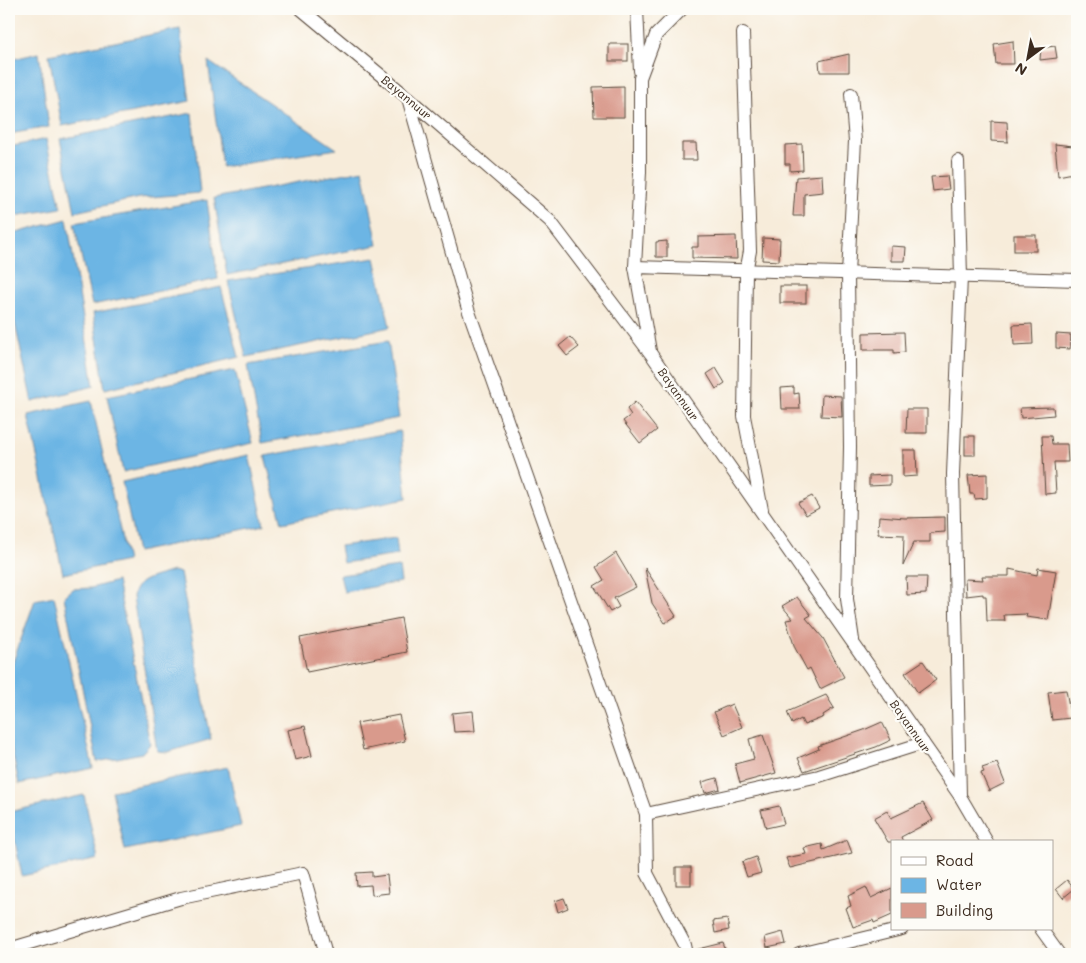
<svg xmlns="http://www.w3.org/2000/svg" width="1086" height="963" font-family="Mali,sans-serif">
<style>
.water{fill:#6cb5e4;stroke:#547081}
.building{fill:#d99a8c}
.lines{fill:none;stroke-linecap:round;stroke-linejoin:round}
.street-casing{stroke:#57473a;stroke-width:14}
.street{stroke:#fff;stroke-width:12}
.labels{text-anchor:middle;dominant-baseline:central;stroke-width:4.5;stroke-linejoin:round;paint-order:stroke}
.street-label{font-size:12px;fill:#3b2a1e;stroke:#fdfcf7}
</style>
<rect width="100%" height="100%" fill="#fdfcf7"/>
<filter id="ink" filterUnits="userSpaceOnUse"><feTurbulence type="fractalNoise" baseFrequency=".02" numOctaves="2"/><feDisplacementMap in="SourceGraphic" scale="10" xChannelSelector="R" yChannelSelector="G"/><feConvolveMatrix kernelMatrix="1 2 1 2 8 2 1 2 1" color-interpolation-filters="sRGB"/></filter>
<filter id="wash" filterUnits="userSpaceOnUse"><feTurbulence type="fractalNoise" baseFrequency=".0096" numOctaves="4" result="noise"/><feDisplacementMap in="SourceGraphic" scale="20" xChannelSelector="R" yChannelSelector="G"/><feGaussianBlur stdDeviation="1.12" result="paint"/><feColorMatrix in="noise" values="0 0 0 0 0 0 0 0 0 0 0 0 0 0 0 0 0 1.4 0 .05"/><feComposite in="paint" operator="in"/></filter>
<g filter="url(#wash)">
<rect width="100%" height="100%" fill="#f7ecda"/>
<g class="water">
<path d="M180 29 190 101 62 126 49 55Z"/>
<path d="M39 53 49 127 9 134V60Z"/>
<path d="M208 61 337 149 222 167Z"/>
<path d="M192 113 200 193 139 198 75 212 60 139Z"/>
<path d="M46 139 61 208 9 217V147Z"/>
<path d="M363 170 378 245 227 275 214 198Z"/>
<path d="M207 200 218 279 92 305 74 223Z"/>
<path d="M67 219 94 386 32 402 9 296V235Z"/>
<path d="M375 258 390 327 246 357 228 281Z"/>
<path d="M221 287 239 357 105 389 93 313Z"/>
<path d="M388 341 399 418 262 443 248 365Z"/>
<path d="M235 370 253 443 123 472 107 396Z"/>
<path d="M91 401 127 561 63 574 28 415Z"/>
<path d="M400 431 407 498 282 523 265 456Z"/>
<path d="M249 455 264 525 137 552 122 482Z"/>
<path d="M396 538 398 555 343 563 340 546Z"/>
<path d="M399 567 401 582 344 592 340 575Z"/>
<path d="M173 571 180 573 211 739 168 752 157 751 133 597C135 578 157 577 173 571Z"/>
<path d="M117 581 150 744 142 753 97 762 64 597 73 589 91 588Z"/>
<path d="M54 596 93 768 19 784 9 737V673L35 600Z"/>
<path d="M228 767 241 826 125 850 112 791Z"/>
<path d="M84 795 98 859 22 876 9 812Z"/>
</g>
<g id="blocks">
<g class="building">
<path d="M1013 41 1014 64H996L994 44Z"/>
<rect x="609" y="44" width="19" height="17"/>
<path d="M1055 46 1057 58 1040 60 1041 48Z"/>
<path d="M849 54V72H820L819 61Z"/>
<path d="M624 86V117H594L593 87Z"/>
<path d="M991 121 1007 122 1008 142 991 141Z"/>
<path d="M682 143H696L697 160H682Z"/>
<path d="M802 144 803 170 790 171V164H785V145Z"/>
<path d="M1055 144 1073 146V173L1058 176Z"/>
<path d="M822 175 823 192 804 194V216H793L796 177Z"/>
<path d="M947 176 949 189 933 191 931 177Z"/>
<rect x="1014" y="235" width="22" height="16"/>
<path d="M736 236 737 259 692 258V247H698V237Z"/>
<path d="M763 238 780 239 779 261 762 260Z"/>
<path d="M667 241V257H656V242Z"/>
<path d="M891 246 906 247 905 261H891Z"/>
<rect x="780" y="286" width="26" height="17"/>
<path d="M1032 324 1033 344 1014 345 1013 325Z"/>
<path d="M904 332 905 352 894 353V350H863V333Z"/>
<path d="M1056 334 1071 335 1070 349 1056 348Z"/>
<path d="M570 337 579 347 567 356 559 346Z"/>
<path d="M716 368 725 383 716 389 707 374Z"/>
<path d="M794 387V394L799 393 800 409H782L781 388Z"/>
<path d="M822 395 841 396 842 417 821 416Z"/>
<path d="M635 402 657 430 640 443 623 421 631 415 627 409Z"/>
<path d="M1053 407 1054 415 1021 418 1020 408Z"/>
<path d="M907 409H927V433H906Z"/>
<rect x="965" y="436" width="10" height="19"/>
<path d="M1042 436H1051L1052 444H1067L1068 462H1054L1056 493 1045 494Z"/>
<path d="M903 450H916L917 476 903 477Z"/>
<path d="M987 474V498L975 499 974 494H970L968 475Z"/>
<path d="M890 475V485L869 486V476Z"/>
<path d="M812 496 819 508 806 515 798 503Z"/>
<path d="M879 516 905 518 945 517V532L930 533V542H914L903 566 904 535 878 534Z"/>
<path d="M616 553 636 587 614 598 619 607 610 612 594 586 604 580 596 567Z"/>
<path d="M645 568 676 616 665 623 652 603Z"/>
<path d="M1038 568 1056 571 1048 620 1026 617 1027 614 1004 615 1005 621H987L986 596H983V594L966 596 965 579 983 580 982 576H1009V569L1037 575Z"/>
<path d="M906 577H927L926 594 907 595Z"/>
<path d="M797 597 811 615 806 618 823 638 844 677 820 689 810 668 807 670 795 648 786 620 793 619 782 606Z"/>
<path d="M401 618 407 652 307 672 300 638Z"/>
<path d="M923 661 936 680 918 693 905 673Z"/>
<path d="M1066 690 1071 718 1052 720 1048 692Z"/>
<path d="M826 695 834 708 823 715 824 717 804 725 801 719 792 724 787 712Z"/>
<path d="M732 704 742 727 724 735 714 712Z"/>
<path d="M473 711 475 731 454 732 452 713Z"/>
<path d="M399 715 405 741 363 750 357 723Z"/>
<path d="M882 722 891 740 876 747 804 771 798 758 819 749 818 746 864 730Z"/>
<path d="M305 726 312 756 295 760 288 730Z"/>
<path d="M763 735 776 773 740 783 735 764 754 759 749 739Z"/>
<path d="M997 763 1005 783 989 791 981 773 984 772 982 768Z"/>
<path d="M717 778 720 789 705 793 702 782Z"/>
<path d="M923 803 933 820 901 837 903 842H888L874 818 887 811 891 818Z"/>
<path d="M779 806 784 824 766 828 761 810Z"/>
<path d="M847 840 852 853 790 868 786 858 806 854 804 848 822 844 823 850Z"/>
<path d="M756 857 761 873 747 877 742 862Z"/>
<rect x="676" y="867" width="15" height="18"/>
<path d="M372 872V877L387 875 389 893 372 895 371 885 357 886 356 873Z"/>
<path d="M1067 880 1074 889 1063 898 1056 889Z"/>
<path d="M866 887 871 898 892 888V915L874 923 873 920 853 927 846 908 851 906 848 896Z"/>
<path d="M564 898 568 908 558 912 555 901Z"/>
<path d="M727 919 729 930 715 933 713 921Z"/>
<path d="M783 932 786 944 767 948 765 937Z"/>
<path d="M723 943 727 954H695V950Z"/>
</g>
</g>
</g>
<g filter="url(#ink)">
<use href="#blocks" fill-opacity="0" stroke="#57473a" stroke-width="1"/>
<g class="lines">
<g class="street-casing">
<g id="street">
<path d="M301 9 407 97 550 221 651 354 960 796 987 842"/>
<path d="M637 9 640 71"/>
<path d="M743 33 750 251 746 272 744 416 762 510"/>
<path d="M851 94 855 141 848 274 850 447 847 599 853 640"/>
<path d="M408 98 468 309 646 814 647 873 685 945 687 954"/>
<path d="M958 161 961 277 953 474 960 796"/>
<path d="M635 267 640 172V78L656 35 682 9"/>
<path d="M650 351 635 267 1077 280"/>
<path d="M646 814 819 776 923 743"/>
<path d="M1041 929 1059 954"/>
<path d="M9 949 181 898 303 873 326 954"/>
<path d="M799 954 902 929"/>
</g>
</g>
<use href="#street" class="street"/>
</g>
</g>
<g class="labels">
<g class="street-label">
<text transform="translate(407 97) rotate(40)">Bayannuur</text>
<text transform="translate(679 394) rotate(55)">Bayannuur</text>
<text transform="translate(911 726) rotate(55)">Bayannuur</text>
</g>
</g>
<rect width="1086" height="963" fill="none" stroke="#fdfcf7" stroke-width="30"/>
<rect x="891" y="840" width="162" height="90" fill="#fdfcf7" stroke="#afa8a0"/>
<rect x="901" y="857" width="25" height="8" fill="#ffffff" stroke="#afa8a0"/>
<text x="936" y="866" font-size="15" fill="#3b2a1e">Road</text>
<rect x="901" y="878" width="25" height="15" fill="#6cb5e4" stroke="#afa8a0"/>
<text x="936" y="890" font-size="15" fill="#3b2a1e">Water</text>
<rect x="901" y="903" width="25" height="15" fill="#d99a8c" stroke="#afa8a0"/>
<text x="936" y="916" font-size="15" fill="#3b2a1e">Building</text>
<g transform="translate(1028 58) rotate(212)" stroke="#fdfcf7" stroke-width="4" paint-order="stroke">
<path d="M0-4L9 19L0 12L-9 19Z" fill="#3b2a1e"/>
<text y="-8" font-size="14" font-weight="bold" text-anchor="middle" fill="#3b2a1e">N</text>
</g>
</svg>
